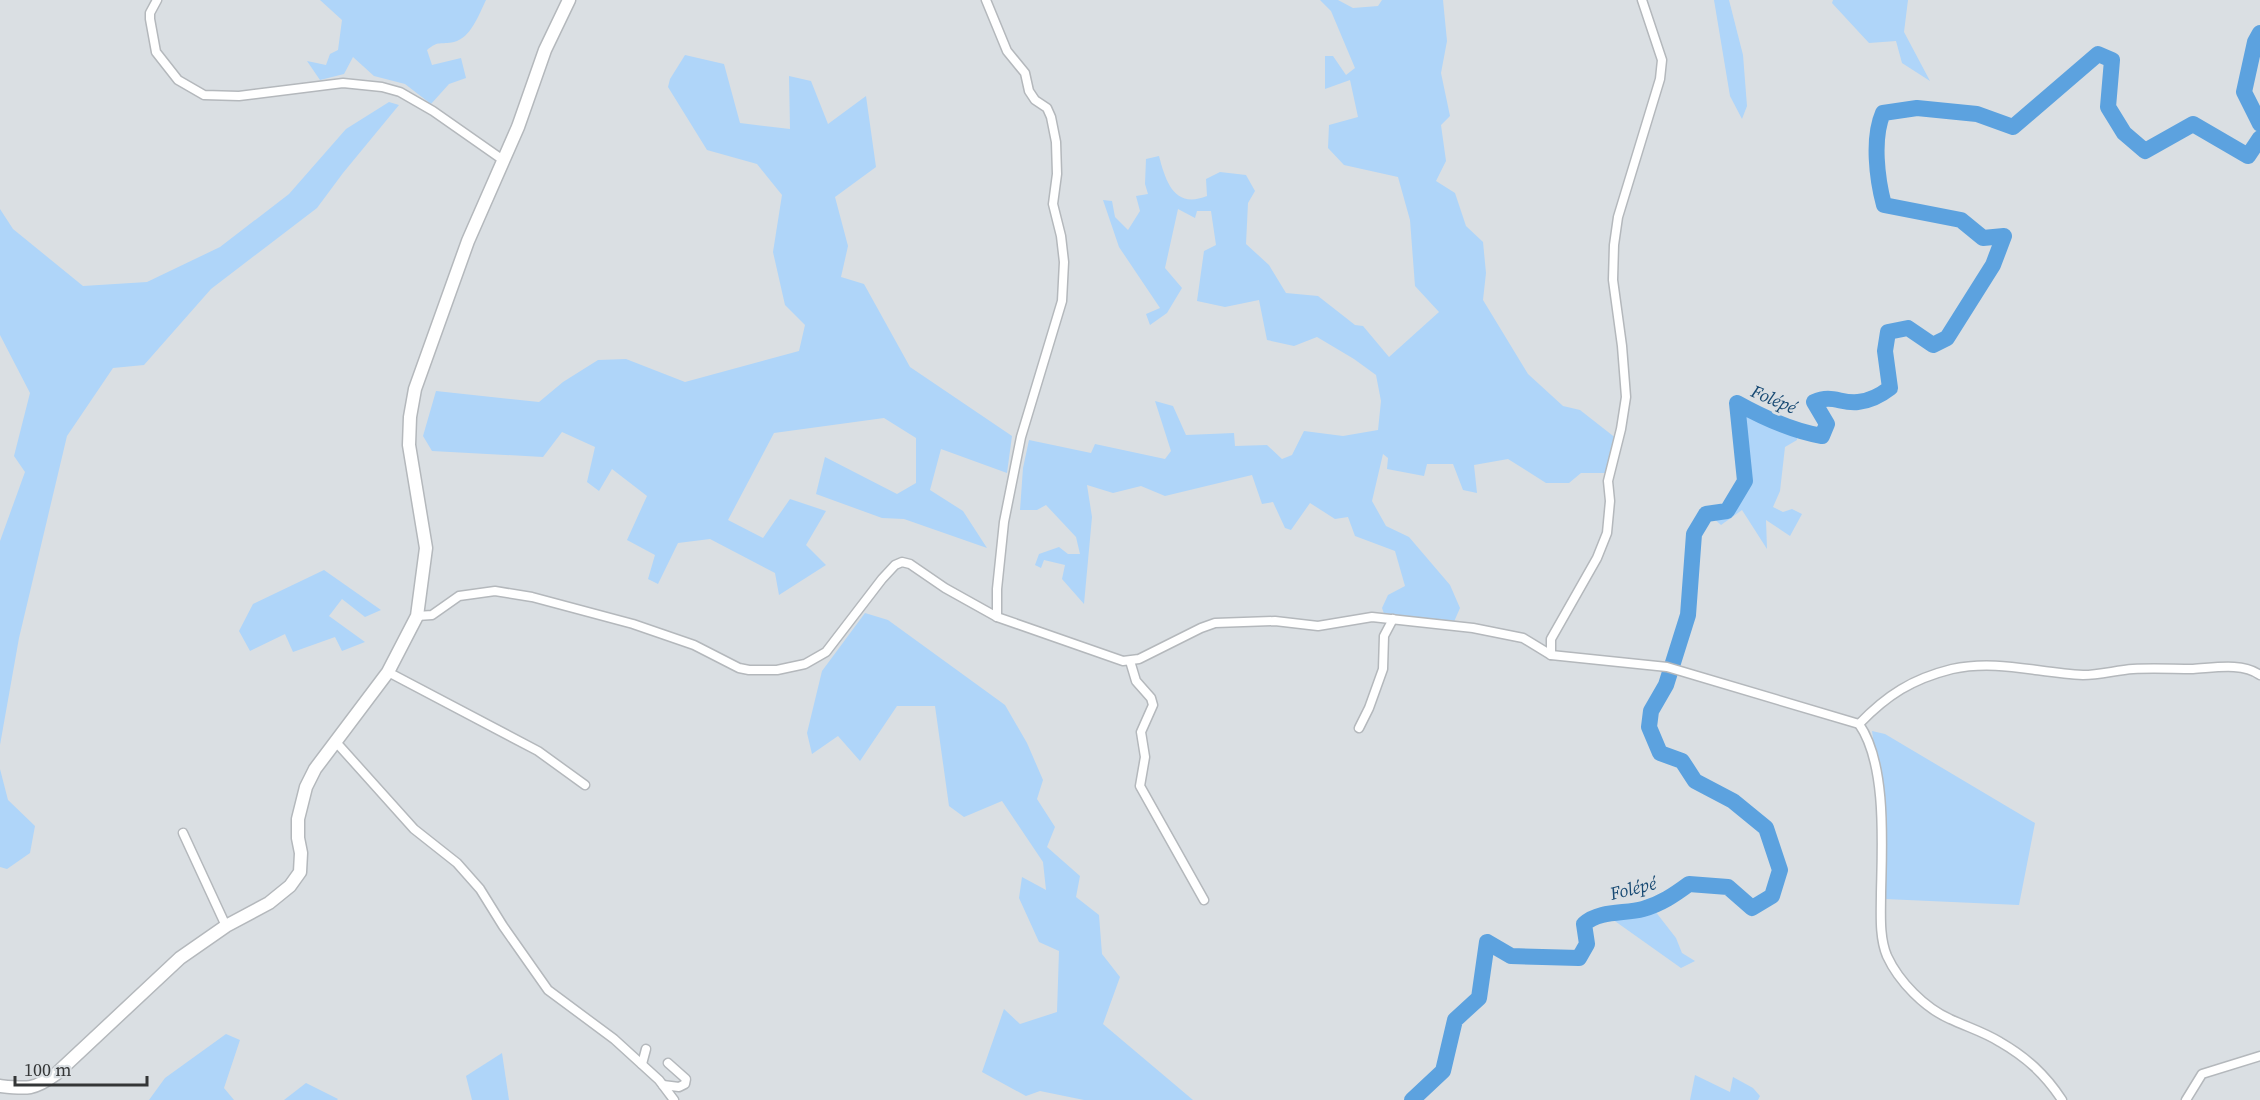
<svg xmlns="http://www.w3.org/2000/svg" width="2260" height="1100" font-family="'Source Serif 4',serif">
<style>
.green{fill:#afd5f9}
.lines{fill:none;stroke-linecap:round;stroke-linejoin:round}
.river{stroke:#5ca2df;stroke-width:16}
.street-casing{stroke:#b4b8bc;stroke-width:11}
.secondary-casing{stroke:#b4b8bc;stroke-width:15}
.street{stroke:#fff;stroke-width:8}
.secondary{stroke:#fff;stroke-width:12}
.labels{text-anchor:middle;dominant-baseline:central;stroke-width:6;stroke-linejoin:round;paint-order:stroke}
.water-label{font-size:18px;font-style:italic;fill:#184a73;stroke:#dadfe3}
</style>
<rect width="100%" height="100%" fill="#dadfe3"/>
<g class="green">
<path d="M320 0H486C479 14 471 38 454 42 440 45 439 40 427 50L432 65 461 58 466 78 449 84 431 104 405 84 374 76 353 57 344 74 320 80 307 61 326 65 330 54 338 50 342 20Z"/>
<path d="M1320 0H1338L1353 8 1378 6 1382 0H1443L1447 41 1441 73 1450 116 1441 125 1446 161 1436 181 1455 193 1466 226 1483 242 1486 273 1483 300 1528 374 1563 406 1580 410 1617 439 1608 473H1581L1569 483H1546L1508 459 1474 465 1477 493 1463 490 1453 464H1427L1424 476 1387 469 1388 458 1383 454 1372 501 1386 526 1409 537 1450 585 1460 608 1453 624 1428 620 1388 625 1382 608 1388 595 1405 586 1395 551 1355 536 1348 517 1335 519 1310 503 1291 530 1285 528 1273 502 1262 504 1252 475 1165 496 1141 486 1113 493 1087 485 1092 517 1084 604 1062 579 1065 565 1044 560 1041 568 1035 565 1039 554 1059 547 1068 554H1080L1076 537 1046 505 1037 510H1020L1023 468 1029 440 1091 453 1095 444 1165 459 1171 451 1155 401 1173 406 1186 435 1234 433 1235 446 1267 445 1282 459 1292 455 1304 431 1343 436 1378 430 1381 401 1376 375 1354 359 1317 337 1294 346 1267 340 1259 300 1225 307 1197 301 1204 251 1216 245 1211 211H1197L1195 218 1178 209 1165 268 1182 288 1167 313 1150 325 1146 314 1160 308 1119 247 1103 200 1112 201 1115 217 1128 230 1140 211 1136 196 1148 194 1145 184 1146 159 1159 156C1166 183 1175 209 1207 196L1206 179 1220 172 1246 175 1255 191 1248 203 1246 244 1269 265 1286 293 1318 296 1355 325 1363 326 1389 357 1439 312 1415 286 1410 220 1398 177 1344 165 1328 148 1329 125 1358 117 1350 80 1325 89V56H1333L1346 75 1355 68 1331 11Z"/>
<path d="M1714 0H1729L1743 55 1747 106 1742 119 1730 96Z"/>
<path d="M1833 0H1908L1904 32 1930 81 1902 63 1896 41 1869 43 1832 3Z"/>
<path d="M685 55 724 64 740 123 790 129 789 76 811 81 828 124 866 96 876 167 835 197 848 246 841 277 864 284 910 367 1012 436 1007 473 941 449 930 490 963 511 987 548 904 519 882 518 816 494 825 457 897 494 916 483V438L884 418 774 433 728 520 763 538 790 499 826 511 806 545 826 565 779 595 775 573 710 539 678 543 658 584 648 579 655 555 627 540 647 496 612 469 599 491 587 482 595 447 562 432 543 457 432 451 423 436 436 391 539 402 563 382 598 360 626 359 685 382 799 351 805 325 785 305 773 252 782 195 757 164 707 150 668 87 670 79Z"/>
<path d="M389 102 399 105 343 173 317 208 211 289 144 365 113 368 67 436 19 638 0 745V541L25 472 14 456 30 393 0 335V209L13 229 83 286 147 282 220 247 289 194 346 129Z"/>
<path d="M1741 410H1751L1771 423 1797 428V440L1785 447 1780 491 1773 507 1783 512 1792 509 1802 514 1790 536 1766 520 1767 549 1742 510 1721 525 1712 517 1735 503 1750 484 1745 433 1736 416Z"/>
<path d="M324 570 381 610 365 617 342 599 329 616 365 642 342 651 335 637 293 652 285 634 250 651 239 631 253 604Z"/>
<path d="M865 613 888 620 1005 705 1027 743 1043 780 1037 799 1055 827 1047 847 1080 876 1076 897 1099 915 1102 954 1120 977 1103 1024 1193 1100H1084L1040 1091 1026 1096 982 1072 1004 1009 1020 1024 1057 1012 1059 951 1039 942 1019 898 1022 877 1046 890 1043 862 1002 801 964 817 949 806 935 706H897L860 761 838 736 812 754 807 733 822 671Z"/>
<path d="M1872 731 1885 734 2035 823 2019 905 1885 899 1887 832Z"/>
<path d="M0 769 8 800 35 826 30 853 7 869 0 867Z"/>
<path d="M1655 911 1676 938 1682 953 1695 961 1681 968 1612 919 1633 917Z"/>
<path d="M226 1034 240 1040 224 1088 234 1100H149L165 1078Z"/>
<path d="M502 1053 509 1100H472L466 1076Z"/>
<path d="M1695 1075 1730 1092 1733 1077 1753 1088 1760 1096 1758 1100H1690Z"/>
<path d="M306 1083 338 1099 337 1100H284Z"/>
</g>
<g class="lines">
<g class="river">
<path d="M2260 33 2255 42 2244 92 2260 124"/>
<path d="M1412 1100 1443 1071 1455 1020 1479 998 1487 942 1511 956 1579 958 1587 944 1584 924C1600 910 1624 914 1643 909 1661 904 1674 895 1689 884L1728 887 1752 908 1772 896 1780 870 1766 828 1733 801 1695 781 1682 761 1660 753 1649 727 1651 711 1666 685 1688 615 1694 534 1706 514 1727 511 1745 481 1737 403C1764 418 1792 431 1822 436L1827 424 1814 402C1832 394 1841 404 1858 402 1869 401 1881 395 1890 388L1885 351 1888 332 1908 328 1933 345 1947 338 1993 265 2004 236 1983 238 1961 220 1884 205C1877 179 1872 138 1883 113L1917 108 1977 114 2013 127 2098 54 2112 60 2108 107 2124 133 2145 151 2193 124 2248 156 2260 138"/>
</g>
<g class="street-casing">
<g id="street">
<path d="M157 0 150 13V19L156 52 178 80 204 95 239 96 343 83 382 87 400 92 433 111 503 160"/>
<path d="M986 0 1007 51 1025 73 1029 91 1035 100 1047 108 1051 117 1056 142 1057 174 1053 204 1061 236 1064 262 1062 301 1021 437 1004 522 997 589V617"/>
<path d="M417 616 432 615 459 596 495 591 532 597 633 624 694 645 739 668 749 670H777L805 664 826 652 882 579 895 565 902 562 910 564 945 588 997 617 1123 661 1139 659 1201 628 1215 623 1275 621 1318 626 1372 617 1473 628 1523 638 1551 655 1667 667 1859 724C1887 695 1912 679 1952 669 1997 659 2038 673 2083 675 2100 675 2117 670 2133 669 2153 668 2173 669 2193 669 2213 668 2242 662 2260 675"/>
<path d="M1551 655V639L1597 558 1607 533 1610 501 1608 481 1621 429 1626 397 1622 346 1613 280 1614 245 1618 217 1660 79 1662 60 1642 0"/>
<path d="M1130 661 1136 681 1151 698 1153 705 1141 732 1145 757 1140 786 1204 900"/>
<path d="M388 672 538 751 585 785"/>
<path d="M1859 724C1887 764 1882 845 1881 893 1881 913 1879 937 1887 956 1899 982 1925 1008 1950 1019 1967 1027 1984 1032 2000 1042 2026 1057 2045 1074 2062 1100"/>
<path d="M1359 728 1369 708 1383 669 1384 636 1393 619"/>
<path d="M335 741 414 829 457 863 480 889 503 926 548 990 614 1039 659 1080 674 1100"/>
<path d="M183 833 226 926"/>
<path d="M642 1064 646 1049"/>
<path d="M663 1085 679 1087 685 1084 686 1079 668 1063"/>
<path d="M2186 1100 2202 1074 2260 1056"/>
</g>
</g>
<g class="secondary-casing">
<path id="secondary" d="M0 1086C27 1089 34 1090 56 1074L180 958 226 926 269 903 290 886 300 872 301 853 298 838V819L306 787 315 769 388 672 417 616 426 548 409 445 410 417 415 389 468 241 518 127 545 50 569 0"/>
</g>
<use href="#street" class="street"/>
<use href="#secondary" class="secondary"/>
</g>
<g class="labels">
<g class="water-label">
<text transform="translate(1774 399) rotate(23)">Folépé</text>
<text transform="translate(1633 888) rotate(-14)">Folépé</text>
</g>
</g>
<path d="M15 1076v9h132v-9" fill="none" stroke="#343637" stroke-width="3"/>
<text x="24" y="1076" font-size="18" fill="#343637" stroke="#dadfe3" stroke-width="4.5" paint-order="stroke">100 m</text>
</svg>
